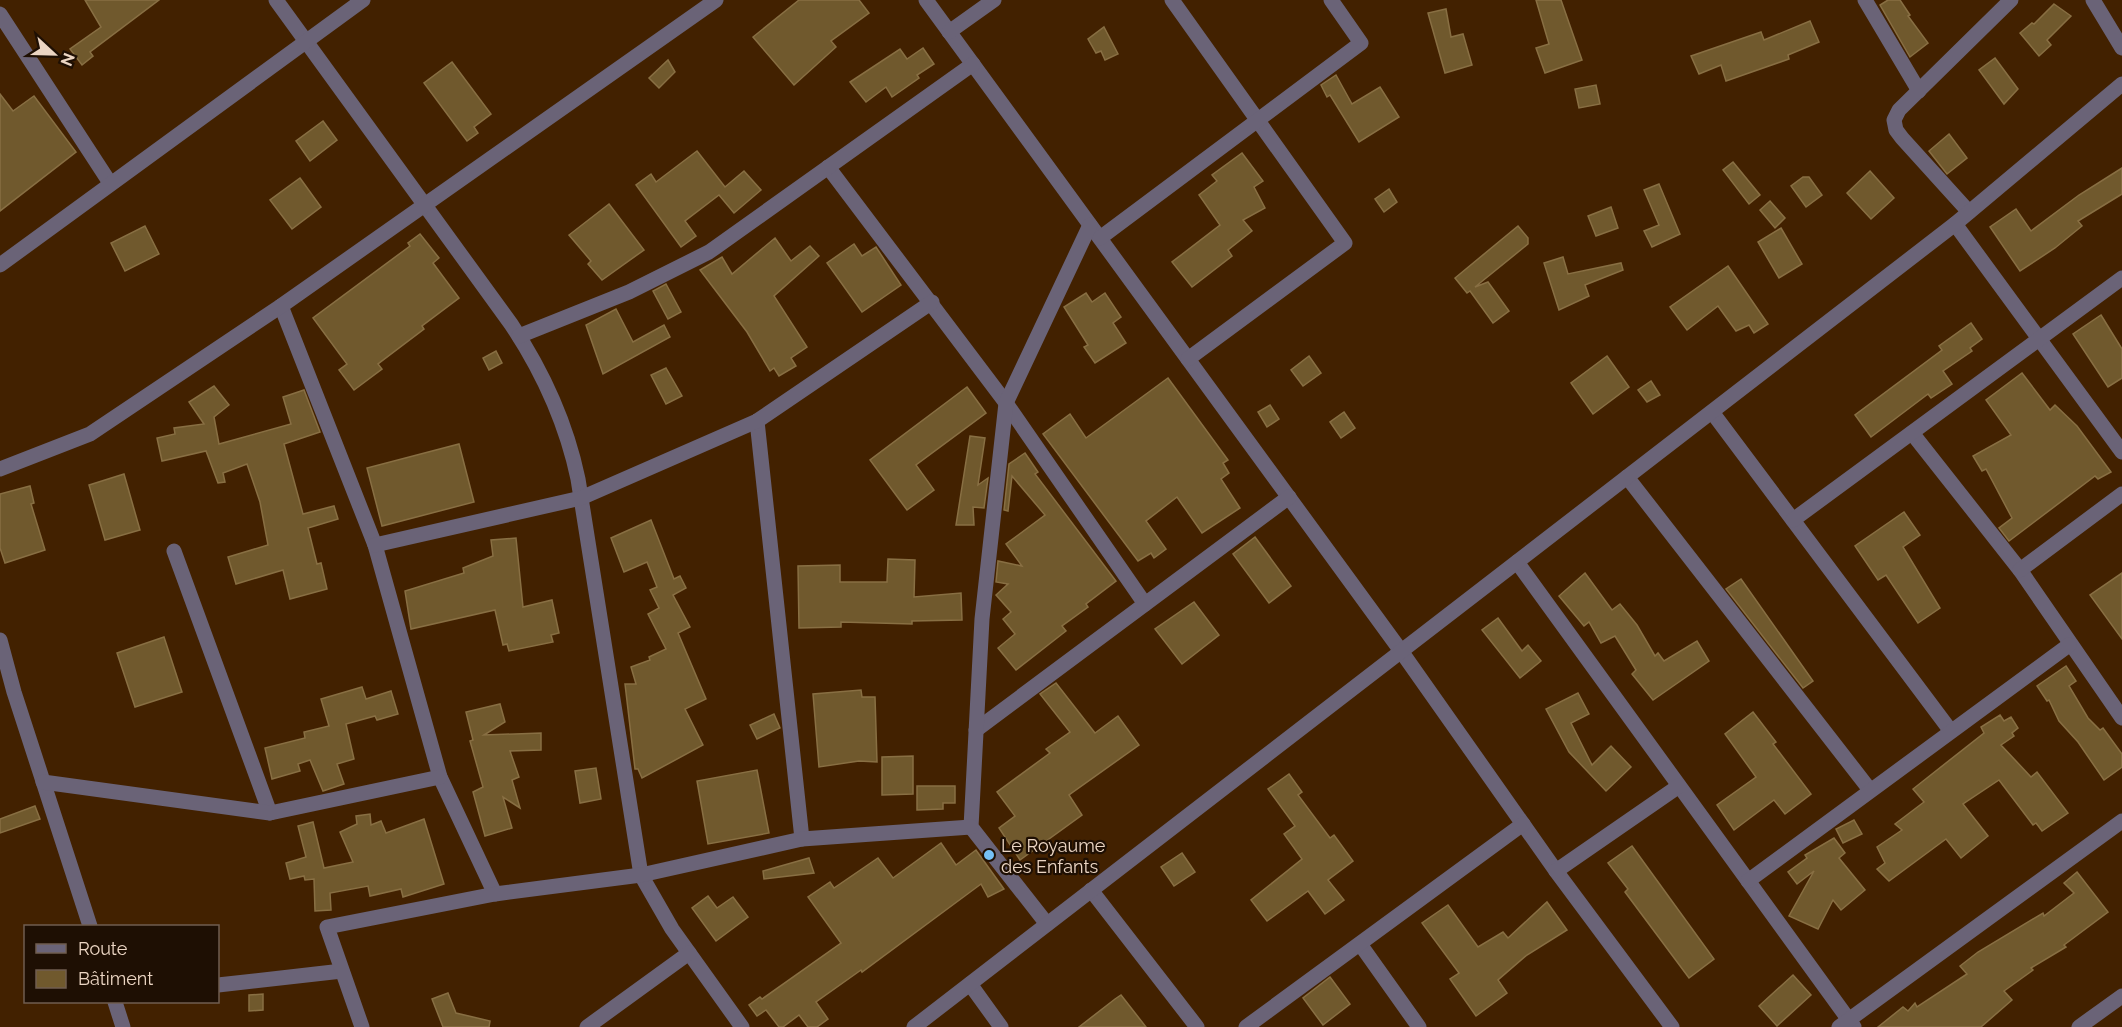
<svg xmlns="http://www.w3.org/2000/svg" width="2122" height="1027" font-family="Raleway,sans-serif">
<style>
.building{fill:#70592d;stroke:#886f43;stroke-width:1.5}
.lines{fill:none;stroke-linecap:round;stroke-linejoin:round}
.minor{stroke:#6a6377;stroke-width:15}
.poi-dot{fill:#75c0f6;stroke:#1e0f03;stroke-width:2}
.labels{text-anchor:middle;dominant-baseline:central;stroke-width:4.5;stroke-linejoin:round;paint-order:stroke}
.poi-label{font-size:18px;fill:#ebd5c3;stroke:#1e0f03;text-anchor:start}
</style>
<rect width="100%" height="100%" fill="#422100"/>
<g class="building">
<path d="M85 0H159L90 52 93 56 82 65 70 49 101 27Z"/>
<path d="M799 0H859L869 13 831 41 836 47 794 85 753 37Z"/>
<path d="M1536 0H1561L1582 60 1545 73 1536 48 1549 44Z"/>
<path d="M1888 0H1900L1910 15 1908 16 1928 43 1910 57 1880 5Z"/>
<path d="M2054 4 2071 16 2047 40 2051 45 2039 56 2020 33 2032 23 2034 24Z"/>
<path d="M1446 9 1451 37 1463 34 1472 65 1445 73 1428 13Z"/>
<path d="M1810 21 1819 42 1788 55 1789 59 1726 81 1721 65 1699 74 1691 56 1761 32 1764 40Z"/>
<path d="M1104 27 1118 54 1105 60 1101 51 1096 53 1088 39Z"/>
<path d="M923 48 934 64 917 75 919 78 892 97 886 87 866 102 850 82 900 49 907 59Z"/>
<path d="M1995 58 2018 89 2004 104 1979 70Z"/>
<path d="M668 60 675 72 659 88 649 78Z"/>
<path d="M452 62 491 114 474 127 478 133 467 141 424 83Z"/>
<path d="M1336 75 1352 104 1380 87 1399 117 1359 142 1330 95 1327 97 1321 85Z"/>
<path d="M1596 85 1600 104 1579 108 1575 89Z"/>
<path d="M0 94 13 111 34 96 76 152 0 211Z"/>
<path d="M323 121 337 140 310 161 296 141Z"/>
<path d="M1949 134 1967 158 1947 174 1929 151Z"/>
<path d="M697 151 725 187 744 171 761 190 734 213 719 195 685 221 696 236 681 247 636 185 651 174 656 182Z"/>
<path d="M1242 153 1263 181 1254 187 1265 208 1243 220 1252 231 1228 250 1232 256 1192 287 1172 262 1220 225 1199 195 1217 181 1212 175Z"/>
<path d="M1733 162 1760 195 1749 204 1723 170Z"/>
<path d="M2122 168V194L2078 221 2082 226 2055 248 2020 271 1990 227 2016 209 2031 231 2079 195Z"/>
<path d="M1870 171 1894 198 1871 219 1847 193Z"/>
<path d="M1803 177H1809L1822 195 1806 207 1791 186Z"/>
<path d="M300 178 321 207 292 229 270 200Z"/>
<path d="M1659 184 1680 234 1652 247 1644 231 1659 225 1644 190Z"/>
<path d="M1389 189 1397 202 1384 212 1375 199Z"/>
<path d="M1770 201 1785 218 1775 228 1760 210Z"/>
<path d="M609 204 644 250 602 280 588 264 591 261 569 235Z"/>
<path d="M1611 207 1618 228 1596 236 1588 216Z"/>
<path d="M145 226 159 254 125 271 111 243Z"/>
<path d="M1518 226 1528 238V244L1475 287 1488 282 1509 311 1493 323 1470 291 1467 293 1455 278Z"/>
<path d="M1781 228 1802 264 1779 278 1758 242Z"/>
<path d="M420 234 439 258 433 263 459 298 422 326 424 329 378 364 382 369 354 390 339 370 347 364 313 318 410 246 408 243Z"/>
<path d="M775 238 791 261 810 246 819 256 774 296 807 347 791 358 796 366 779 376 774 368 770 371 747 332 700 270 722 257 732 274Z"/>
<path d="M854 244 862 256 876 247 901 285 862 312 827 263Z"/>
<path d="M1563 257 1568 274 1621 263 1623 270 1585 285 1589 296 1559 310 1544 263Z"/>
<path d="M1728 266 1768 324 1754 333 1749 325 1736 331 1718 306 1687 330 1670 307Z"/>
<path d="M666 284 681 312 668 319 653 291Z"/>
<path d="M1086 293 1092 302 1105 293 1121 317 1113 323 1126 343 1095 363 1084 347 1088 345 1064 307Z"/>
<path d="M616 309 633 342 664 325 670 337 603 374 586 325Z"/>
<path d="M2101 315 2122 349V378L2108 387 2073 334Z"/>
<path d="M1971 323 1982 339 1970 348 1972 351 1943 371 1952 384 1931 398 1928 394 1871 437 1855 415 1942 350 1939 346Z"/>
<path d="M496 351 502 363 489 370 483 358Z"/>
<path d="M1309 356 1321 373 1303 386 1291 370Z"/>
<path d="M1607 356 1629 387 1593 414 1571 383Z"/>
<path d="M666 368 682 396 666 404 651 375Z"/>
<path d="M2022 373 2050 410 2055 405 2077 426 2111 472 2098 479 2095 476 2009 541 1999 528 2012 518 1986 469 1982 471 1973 456 2011 435 1986 400Z"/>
<path d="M1168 378 1228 460 1223 463 1229 473 1221 479 1240 508 1202 533 1177 497 1146 521 1166 549 1154 558 1151 553 1138 561 1043 434 1070 414 1086 438Z"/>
<path d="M1651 381 1660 395 1647 402 1638 390Z"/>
<path d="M214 386 229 405 214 417 219 444 291 424 283 397 304 390 320 432 284 444 303 514 334 506 338 519 308 528 317 564 321 563 327 589 290 599 283 570 236 584 228 557 268 545 260 502 247 464 223 473 225 482 218 483 206 451 162 461 157 438 175 434 174 428 204 424 189 402Z"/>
<path d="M967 387 986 413 916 465 934 490 907 510 870 460Z"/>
<path d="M1270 405 1279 419 1267 427 1258 412Z"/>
<path d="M1344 412 1355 428 1341 438 1330 422Z"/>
<path d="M970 436 985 438 978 485 988 478 984 508 973 507 974 525H956Z"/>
<path d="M459 444 474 502 382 526 367 468Z"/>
<path d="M1025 453 1038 472 1035 474 1116 581 1086 604 1088 607 1062 626 1066 631 1016 670 998 648 1015 634 1003 619 1011 612 996 595 1008 584 996 582 998 561 1022 566 1006 544 1045 515 1012 476 1008 511 1004 510 1009 464Z"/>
<path d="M124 474 140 530 105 540 89 485Z"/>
<path d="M30 486 34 503 31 504 45 550 5 563 0 548V494Z"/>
<path d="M1904 512 1920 535 1903 547 1940 608 1918 623 1886 575 1878 580 1855 546Z"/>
<path d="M651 520 674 579 680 576 686 588 673 595 690 627 678 633 706 699 685 709 703 745 642 778 638 769H635L625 684H636L631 667 650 660 649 657 666 649 648 614 659 608 650 590 657 587 647 562 624 572 611 538Z"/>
<path d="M1255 537 1291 586 1269 603 1233 554Z"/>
<path d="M516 538 523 607 552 600 559 633 551 635 553 642 509 651 507 644 503 645 495 610 411 629 405 591 464 573 463 568 493 556 491 540Z"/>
<path d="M888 559 915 560 914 597 961 593 962 620 912 621V624L841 622V627L799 628 798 566 840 565V582H887Z"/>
<path d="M1585 573 1612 610 1620 604 1637 625 1655 656 1658 653 1664 661 1697 641 1709 661 1653 700 1632 674 1636 670 1615 636 1601 643 1589 622 1584 626 1559 596Z"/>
<path d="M2122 573V639L2090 595Z"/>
<path d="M1741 579 1813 681 1803 688 1726 589Z"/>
<path d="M1194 602 1219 635 1182 664 1155 629Z"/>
<path d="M1498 618 1522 651 1528 645 1541 661 1520 678 1482 630Z"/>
<path d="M164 637 182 692 135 707 117 653Z"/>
<path d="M2066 666 2076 681 2069 686 2088 718 2100 730 2103 728 2122 754V767L2104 780 2078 742 2059 721 2049 700 2047 701 2037 686Z"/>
<path d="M1056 683 1095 733 1118 716 1139 745 1069 795 1082 815 1020 860 999 828 1015 816 997 792 1050 753 1046 749 1070 732 1040 694Z"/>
<path d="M362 687 366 699 391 691 398 714 377 720 375 716 346 724 354 759 337 764 344 784 323 791 310 760 298 764 300 771 272 779 265 748 305 738 304 732 329 726 321 699Z"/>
<path d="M861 690 862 697H875L877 762 859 761 819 767 813 694Z"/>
<path d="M1578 693 1589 714 1571 723 1592 765 1611 746 1631 767 1606 791 1569 752 1546 709Z"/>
<path d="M500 704 505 722 484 735 541 733V750L510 751 519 777 512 780 520 808 503 797 512 828 485 836 473 792 483 787 470 741 473 740 466 712Z"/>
<path d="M1753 712 1776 742 1773 744 1811 794 1785 814 1774 800 1734 830 1717 805 1756 777 1725 734Z"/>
<path d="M774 714 780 728 757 739 750 725Z"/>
<path d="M2000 715 2004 721 2011 717 2018 728 2012 733 2014 736 2001 745 2031 777 2037 772 2068 813 2042 831 2036 823 2033 825 1999 780 1963 804 1988 836 1961 858 1946 839 1889 881 1877 869 1885 863 1877 847 1902 830 1895 824 1924 802 1913 789 1984 733 1981 727Z"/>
<path d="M913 756V794L882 795V757Z"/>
<path d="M596 768 601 799 580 803 575 771Z"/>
<path d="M757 770 769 833 708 844 697 781Z"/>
<path d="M1289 774 1302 792 1298 795 1330 838 1334 835 1353 861 1328 880 1344 900 1325 914 1308 891 1267 921 1251 900 1302 859 1284 834 1295 826 1268 789Z"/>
<path d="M917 786H955V803H943V809L917 810Z"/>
<path d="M35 806 40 819 0 833V819Z"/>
<path d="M370 814 371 825 381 821 386 833 424 819 444 884 403 897 401 889 370 896 368 886 330 893 331 910 315 911 314 879 305 880 304 876 290 879 286 863 306 857 298 826 313 822 324 868 353 862 340 832 357 824 356 816Z"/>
<path d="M1854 820 1862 834 1843 843 1836 829Z"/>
<path d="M1834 838 1845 853 1839 858 1865 890 1841 910 1833 900 1818 929 1789 916 1814 871 1797 884 1788 872 1807 858 1805 855Z"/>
<path d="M941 843 956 865 976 850 1004 889 988 897 981 884 862 972 861 970 816 1002 828 1019 817 1027H808L799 1015 783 1027H779L766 1010 757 1016 749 1005 760 997 762 999 841 943 808 897 830 882 834 888 878 858 893 878Z"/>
<path d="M1632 846 1714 959 1689 978 1625 892 1628 889 1608 863Z"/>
<path d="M1182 853 1195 872 1174 886 1161 867Z"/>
<path d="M809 858 814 873 764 879 763 871Z"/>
<path d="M2077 872 2108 912 2064 945 2066 947 2031 968 2033 970 2004 991 2012 1000 1981 1027H1878L1903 1007 1908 1011 1915 1003 1917 1007 1967 974 1960 966 1978 952 2043 913 2044 916 2074 893 2064 883Z"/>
<path d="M708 896 717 908 733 897 748 917 716 941 692 908Z"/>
<path d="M1547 902 1567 930 1527 955 1498 980 1507 993 1476 1016 1450 979 1459 973 1422 923 1448 905 1478 947 1503 932 1508 938Z"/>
<path d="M1793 975 1811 995 1777 1026 1759 1006Z"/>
<path d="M1330 977 1350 1004 1323 1025 1303 998Z"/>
<path d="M448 993 456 1013 490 1021 489 1027H443L432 999Z"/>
<path d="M263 994V1010L249 1011V995Z"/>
<path d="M1121 995 1146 1027H1079L1115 999Z"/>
</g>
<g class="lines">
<g class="minor">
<path d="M276 0 511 324C543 372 566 422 578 479L641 875 672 929 742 1027"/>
<path d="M926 0 1401 651 1556 871 1672 1027"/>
<path d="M1172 0 1345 243 1188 359"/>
<path d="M1865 0 1919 91"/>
<path d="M2093 0 2122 48"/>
<path d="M0 14 110 183"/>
<path d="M949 32 994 0"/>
<path d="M828 167 1006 403 1145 604"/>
<path d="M1969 212 1902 138 1896 130 1894 120 1899 110 2011 0"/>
<path d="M1955 224 2122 452"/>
<path d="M1100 238 1361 43 1331 0"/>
<path d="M0 265 363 0"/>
<path d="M281 306 375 545 440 777 495 894"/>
<path d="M519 336 629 292 709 252 973 64"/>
<path d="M1712 412 1950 730"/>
<path d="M757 421 802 839"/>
<path d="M1912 433 2020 570 2122 718"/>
<path d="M0 469 90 434 281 306 716 0"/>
<path d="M1627 477 1870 790"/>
<path d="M1793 520 2122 278"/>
<path d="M375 545 581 498 757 421 932 302"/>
<path d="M174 551 270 813"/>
<path d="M1517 562 1854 1027"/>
<path d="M2020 570 2122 494"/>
<path d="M0 640 14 692 90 926"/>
<path d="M976 730 1289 497"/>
<path d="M43 782 270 813 440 777"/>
<path d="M1556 871 1679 786"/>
<path d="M1748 881 2069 645"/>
<path d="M1091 890 1197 1027"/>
<path d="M1047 924 971 827 982 619 1006 403 1090 225"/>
<path d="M1360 944 1419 1027"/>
<path d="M970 984 1001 1027"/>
<path d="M218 985 342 971"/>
<path d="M115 1002 123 1027"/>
<path d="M362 1027 327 927 495 894 641 875 802 839 971 827"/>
<path d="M587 1027 689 953"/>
<path d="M914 1027 1955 224 2122 84"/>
<path d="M1246 1027 1523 824"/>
<path d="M1839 1027 2122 821"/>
<path d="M2079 1027 2122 996"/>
</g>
</g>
<circle class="poi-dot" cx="989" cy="855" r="6"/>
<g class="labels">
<g class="poi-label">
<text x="1001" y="845">Le Royaume<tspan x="1001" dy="21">des Enfants</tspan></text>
</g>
</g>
<rect x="24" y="925" width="195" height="78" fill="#1e0f03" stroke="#705e50" stroke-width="1.5"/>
<rect x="36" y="944" width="30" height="9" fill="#6a6377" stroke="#705e50" stroke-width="1.5"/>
<text x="78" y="955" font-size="18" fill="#ebd5c3">Route</text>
<rect x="36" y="970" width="30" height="18" fill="#70592d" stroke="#705e50" stroke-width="1.5"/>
<text x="78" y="985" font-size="18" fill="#ebd5c3">Bâtiment</text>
<g transform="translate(54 54) rotate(112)" stroke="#1e0f03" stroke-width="4.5" paint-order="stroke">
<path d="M0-4.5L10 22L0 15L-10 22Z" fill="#ebd5c3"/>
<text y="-9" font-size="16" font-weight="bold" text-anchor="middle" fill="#ebd5c3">N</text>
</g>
</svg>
